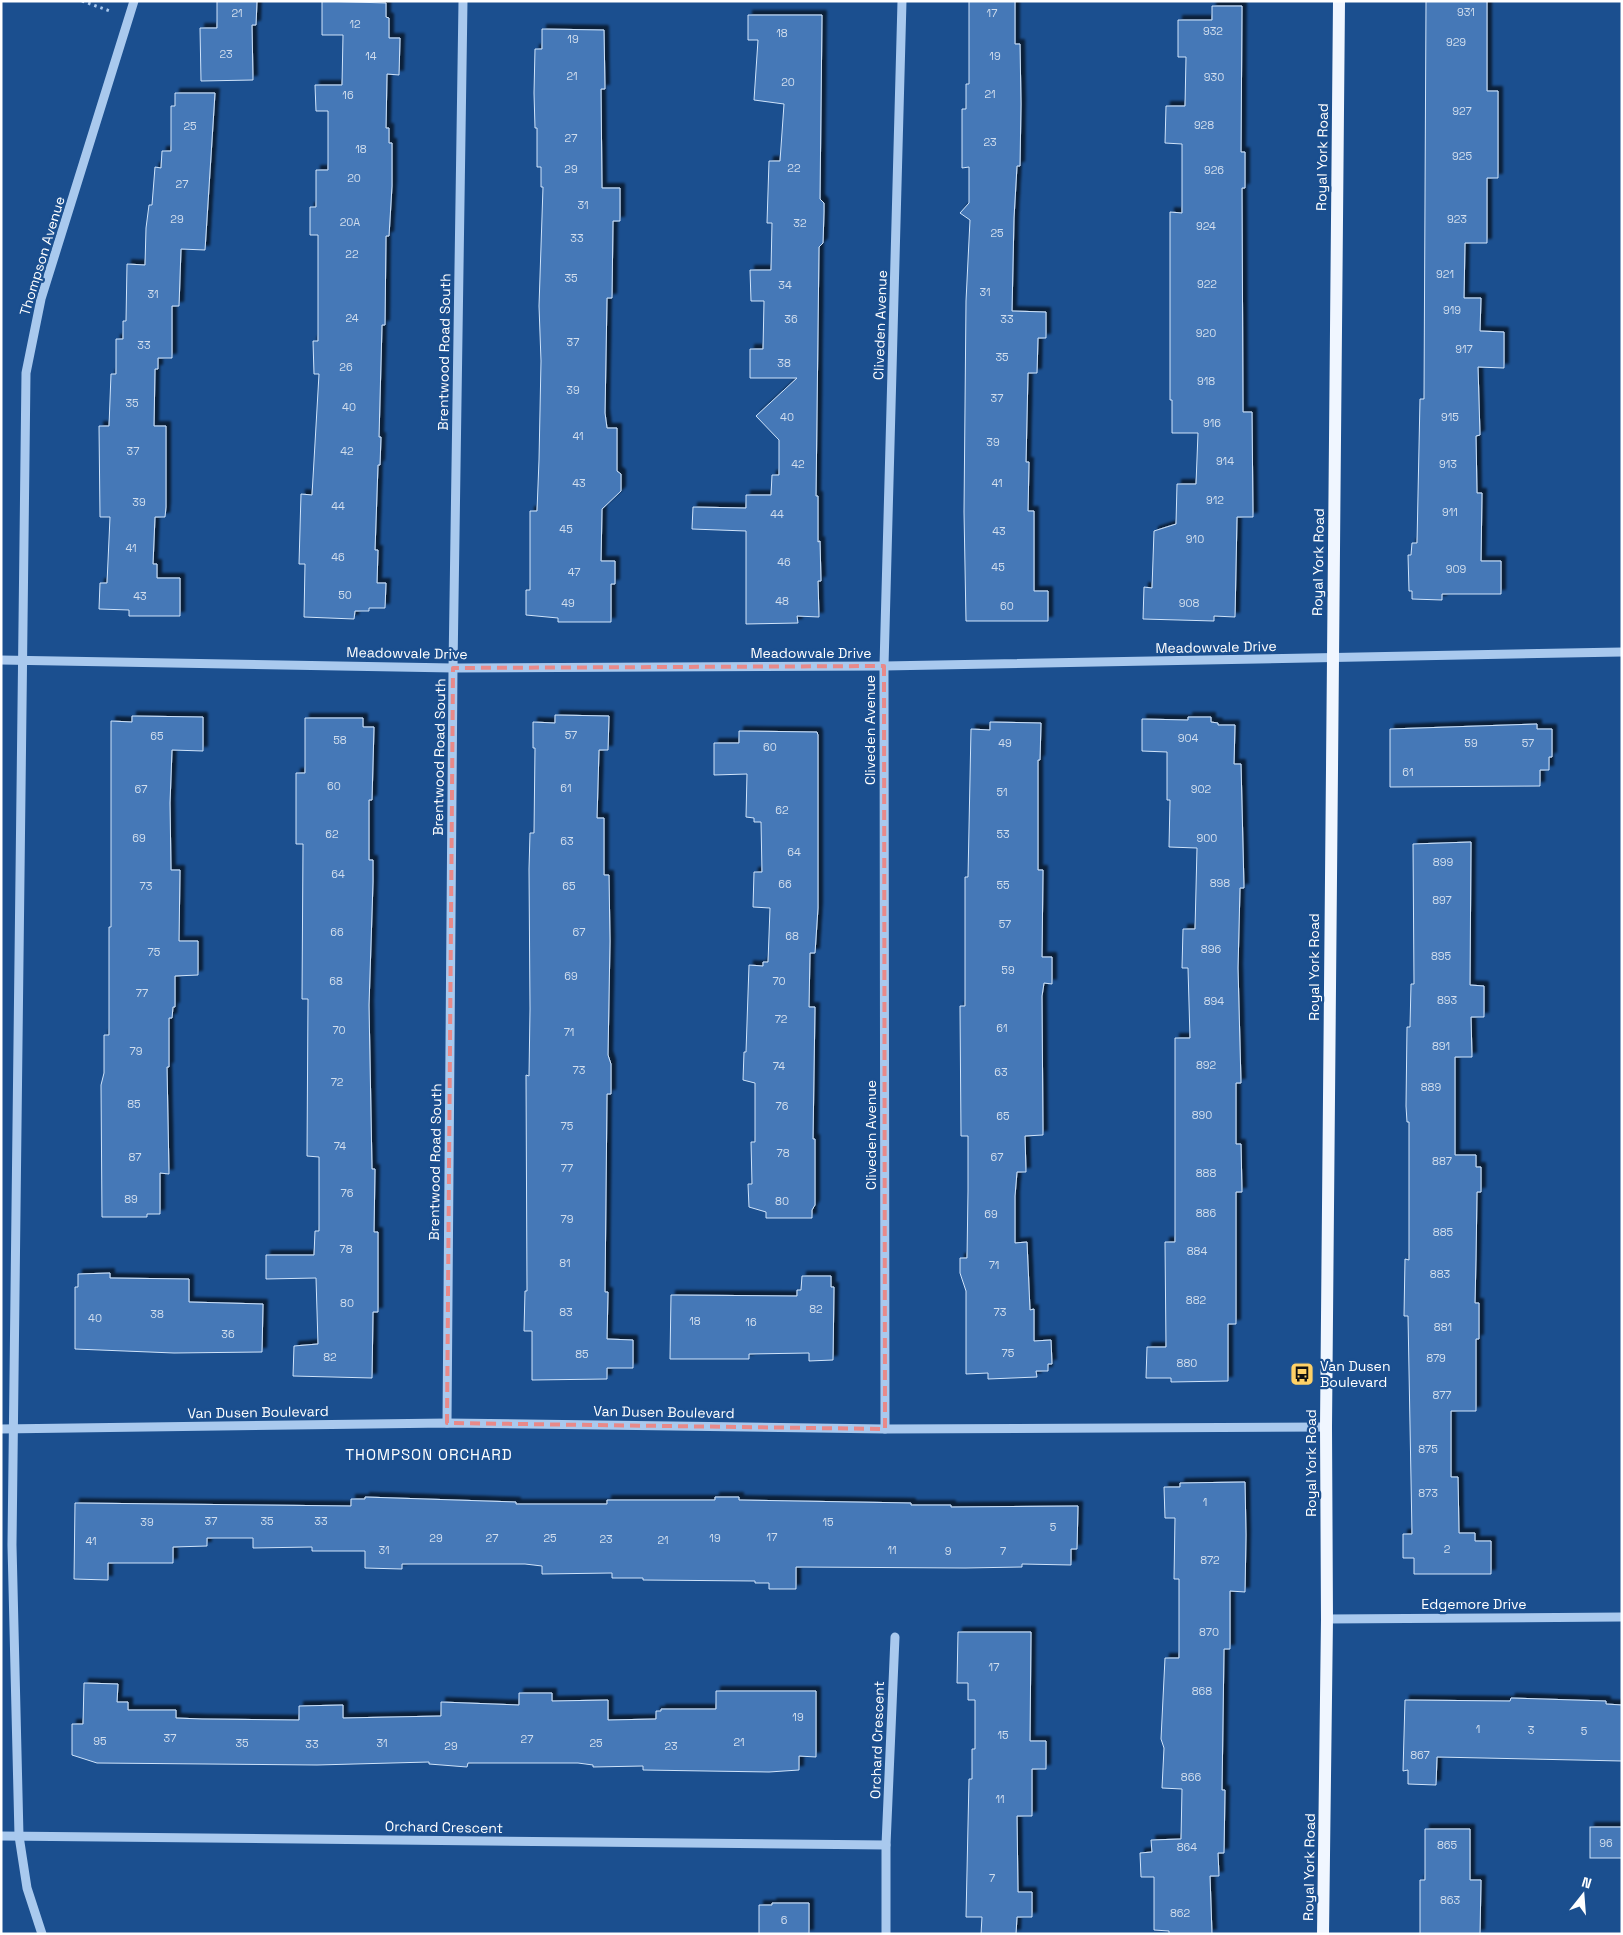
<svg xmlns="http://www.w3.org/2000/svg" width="1623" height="1935" font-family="'Space Grotesk',sans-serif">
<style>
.building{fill:#4478b7;stroke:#cfe3fa;filter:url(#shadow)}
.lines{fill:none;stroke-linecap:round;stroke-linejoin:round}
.path{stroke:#a9c9ee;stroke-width:3;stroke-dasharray:2.5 4;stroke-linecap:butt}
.minor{stroke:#a9c9ee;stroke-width:9}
.major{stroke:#f0f6ff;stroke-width:12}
.marked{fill:none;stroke:#e88989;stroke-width:4;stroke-dasharray:10 6;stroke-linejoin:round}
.labels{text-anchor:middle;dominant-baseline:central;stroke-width:4.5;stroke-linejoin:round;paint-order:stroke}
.number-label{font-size:11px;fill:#d0dded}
.street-label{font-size:14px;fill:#fff;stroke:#1b4f8f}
.poi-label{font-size:14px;fill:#fff;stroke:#1b4f8f;text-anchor:start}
.neighbourhood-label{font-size:15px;letter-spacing:1px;fill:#fff;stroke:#1b4f8f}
</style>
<defs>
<filter id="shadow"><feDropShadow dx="4.5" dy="-4.5" stdDeviation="1" flood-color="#0009"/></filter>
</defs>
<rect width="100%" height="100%" fill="#1b4f8f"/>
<g class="building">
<path d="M217 1H257L256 25H252L253 80 201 81 200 28H217Z"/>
<path d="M322 1 386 3V17L389 18V38H400L399 75 387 74 386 128H389V143H392V186L389 236H386L385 325H382L379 437H381L380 465H378L375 550H378L377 583H386L385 608H369V611H355L354 619 304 617 305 564H299L301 494 312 495 319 374H314L313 341H318V235H310V207H316V170H328V111H316L315 85H342L343 35H322Z"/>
<path d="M969 1H1015V44H1020L1021 104 1020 166H1017L1014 218 1012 311 1046 312V338H1038L1037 373H1028L1026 462H1029L1028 511H1034V591H1048V621H966L964 512 966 301 970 220 960 213 969 203V167L962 168V109H966V84H969Z"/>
<path d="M1426 1H1487V91H1498V178H1487V243H1465L1464 298H1481L1480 331 1504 332V368L1478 367 1480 435 1476 436 1477 493H1482L1481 561H1501V594H1442V600L1412 599V591H1409L1408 555H1411L1412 543H1417L1420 399H1424Z"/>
<path d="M1212 6H1242L1241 152H1245V188H1242L1243 412H1252L1253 517H1237L1235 617 1214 616V621L1143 619 1144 587 1152 588 1154 531 1176 524 1177 484H1196L1198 433H1172V400H1170V212L1182 213V144L1165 143 1166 106H1185L1186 57H1178V20H1212Z"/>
<path d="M748 15H822L820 199 824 203V212L823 243 819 247 816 496H818V542L820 541 821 581H818L819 617 797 616 798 623 746 624V531L692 529 693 507 746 508V495H771L772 475H779V440L756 416 797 378H750V349H763L764 301H751L750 270H771L772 223H767L769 161H780L784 104 754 100 758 40H748Z"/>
<path d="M542 29 604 30 605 89H601L602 188H620V221H613L612 298H607L605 413 607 428H617V471L621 474V491L602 509 601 561H615V584H611V622H558V618L526 615V590H530V511H537L539 460 541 361 539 306 543 187H541V167H537V128H535L534 93 535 49H542Z"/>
<path d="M175 93H215L205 250 181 249 179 306H172V358H158V369H155L154 426H166V507L165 517H155L153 564H157V578H180V616H129V610L99 609 100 583H107L110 517H100L99 426H109L111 374H116V339H123V321H126L127 264 145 265 146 228 149 205H152L155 167 161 168 162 151H171V106H175Z"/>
<path d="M555 715 609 716 608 750H599L597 818H604V875H609L610 941 608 1055 611 1064V1094H607L605 1292H608L607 1339 633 1340V1368H607V1379L532 1380V1331H524L525 1291H527L526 1075 529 1076 530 1009 529 869 530 833H534L535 748H533V722L555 723Z"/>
<path d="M132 716 203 717V751L172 750 170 803 171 870H180L179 941H198V975L175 976V1007H173L172 1018H169V1067H167L169 1174 160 1173V1214H147V1217H102L101 1085 104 1073V1035H109V927H111V721L132 722Z"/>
<path d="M1188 717H1211V722L1218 723V725H1235L1234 764H1241L1244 888H1240L1238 968 1241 1083H1236V1144H1241L1242 1192H1236V1324H1228V1381L1171 1382V1378H1146L1147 1347H1166L1165 1242H1175V1038H1190L1188 968H1182L1183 929H1195L1197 848 1169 847 1170 800H1167V752L1142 751V719L1188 720Z"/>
<path d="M305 718H363V727H374L372 800H369V860H373V882L369 1005 372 1169H375L374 1232H378V1312H373L372 1378 293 1376 294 1346 318 1344 316 1278 266 1279V1255H314L315 1231H319V1157L307 1156 308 999H302L303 844H296V773H305Z"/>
<path d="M990 722 1041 723 1040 760H1038V870H1043L1042 957H1052V984L1044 983 1042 996 1043 1135 1025 1136 1026 1172H1017L1015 1196V1243L1027 1242 1030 1310 1034 1309V1341L1051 1340 1052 1364H1048V1371H1036L1037 1377 988 1379V1373L966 1374V1291L960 1273V1258H967L968 1191V1136H961L960 1006H965V877H968L971 729 990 730Z"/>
<path d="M1537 724V729H1552V757H1549V770H1540V786L1390 787V729Z"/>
<path d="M739 731 817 732 818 735V908L815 953H810L809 1007H815L813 1139H815V1205L812 1210V1218H766V1212L749 1207 748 1184H752L751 1142H755V1083L743 1080 744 1052H746L749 965 763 966V962H768L770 908 753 907 754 872H762L761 822H754V818L746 817 747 774 714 775V743H739Z"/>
<path d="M1471 842 1470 985 1484 986V1017H1471L1472 1057H1455V1155H1476V1167H1481V1192H1477L1476 1258 1475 1303H1479V1339H1476V1411H1451V1477H1458L1459 1533H1475V1541H1491V1574H1414V1558H1403V1534H1412L1408 1316H1404L1405 1259 1409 1260V1122H1407L1406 1106 1407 1027H1410L1411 984H1414L1413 844Z"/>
<path d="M110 1273V1278L189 1279V1302L263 1304 262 1352 174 1353 75 1349V1287H78V1274Z"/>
<path d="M802 1276H831V1287H834L833 1360 809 1361V1353L749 1354V1359H670L671 1295 797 1296V1290H801Z"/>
<path d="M1245 1482 1246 1535 1245 1592 1230 1591V1649H1224L1222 1790H1225L1224 1853H1218L1219 1876H1210L1212 1934H1169V1931L1154 1930V1877H1141L1140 1853 1152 1852 1151 1840 1181 1839 1182 1789 1162 1788 1164 1748 1161 1739 1165 1658H1179V1579H1174L1175 1518H1165L1164 1487H1180V1483Z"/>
<path d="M365 1497 516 1502V1504H607V1500H715V1497H739V1500L911 1503V1505H951V1507L1078 1506 1077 1549H1071V1565L1022 1564V1567L965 1568 796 1567V1589H769V1583H755V1581L643 1580V1578H612V1573L542 1574V1566L525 1564H402V1569L365 1568V1551H312V1547L253 1548V1538H207V1546L173 1547V1563H108V1580L74 1579 75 1503 351 1506V1499H365Z"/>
<path d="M958 1632H1031L1030 1741H1046V1769H1032V1816H1017L1018 1892H1032V1917H1017L1016 1934H981L982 1917H966L969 1779H972V1749H975V1700H968V1683H957Z"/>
<path d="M84 1683 118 1684 117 1702H128V1710H176V1718L202 1719 299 1720V1706L343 1705V1718L441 1716V1702L519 1705V1693H552V1701L608 1700V1720L656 1719V1711H661V1709H716V1691H816V1757L799 1756V1770L769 1772 643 1770V1766L593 1767V1765L578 1763H468L467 1767 429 1764V1762L317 1765 97 1763 72 1755V1724H83Z"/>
<path d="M1511 1698 1606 1701V1704L1622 1705V1761L1437 1757 1436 1785 1408 1784V1770L1403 1771 1405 1700 1510 1701Z"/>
<rect x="1590" y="1827" width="32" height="31"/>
<path d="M1425 1829H1470V1880H1481L1480 1934H1420V1880H1425Z"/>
<path d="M772 1903H809V1934H759V1905H772Z"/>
</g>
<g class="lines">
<path class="path" d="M82 1 110 11"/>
<g class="minor">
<path d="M1 660 453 668 884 666 1622 652"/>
<path d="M447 1423 453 668 463 1"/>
<path d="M1 1429 447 1423 885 1429 1326 1427"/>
<path d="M885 1429 884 666 902 1"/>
<path d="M1327 1619 1622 1617"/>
<path d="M1 1836 886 1845"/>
<path d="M42 1934 27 1888 19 1836 12 1545 26 373 41 299 134 1"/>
<path d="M886 1934V1845L895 1637"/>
</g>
<path class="major" d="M1323 1934 1327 1619 1326 1427 1339 1"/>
</g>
<path class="marked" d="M884 666 885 1429 447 1423 453 668Z"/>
<defs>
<g id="bus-square" transform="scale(1.25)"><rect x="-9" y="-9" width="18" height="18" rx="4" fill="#ffd166" stroke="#1b4f8f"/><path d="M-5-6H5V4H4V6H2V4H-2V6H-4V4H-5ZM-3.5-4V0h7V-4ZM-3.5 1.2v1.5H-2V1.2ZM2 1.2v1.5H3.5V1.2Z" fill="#111"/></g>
</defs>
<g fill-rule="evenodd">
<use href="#bus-square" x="1302" y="1374"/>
</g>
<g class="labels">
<g class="number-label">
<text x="1466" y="12">931</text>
<text x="237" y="13">21</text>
<text x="992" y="13">17</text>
<text x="355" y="24">12</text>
<text x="1213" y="31">932</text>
<text x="782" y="33">18</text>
<text x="573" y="39">19</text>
<text x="1456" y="42">929</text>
<text x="226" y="54">23</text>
<text x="371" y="56">14</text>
<text x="995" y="56">19</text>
<text x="572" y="76">21</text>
<text x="1214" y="77">930</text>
<text x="788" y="82">20</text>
<text x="990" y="94">21</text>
<text x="348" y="95">16</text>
<text x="1462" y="111">927</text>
<text x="1204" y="125">928</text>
<text x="190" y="126">25</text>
<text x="571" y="138">27</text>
<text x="990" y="142">23</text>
<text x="361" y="149">18</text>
<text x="1462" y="156">925</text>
<text x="794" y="168">22</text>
<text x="571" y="169">29</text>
<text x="1214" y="170">926</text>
<text x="354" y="178">20</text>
<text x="182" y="184">27</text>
<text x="583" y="205">31</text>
<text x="177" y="219">29</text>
<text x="1457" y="219">923</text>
<text x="350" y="222">20A</text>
<text x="800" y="223">32</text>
<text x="1206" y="226">924</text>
<text x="997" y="233">25</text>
<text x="577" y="238">33</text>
<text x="352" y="254">22</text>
<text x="1445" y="274">921</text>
<text x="571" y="278">35</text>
<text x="1207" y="284">922</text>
<text x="785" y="285">34</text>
<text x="985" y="292">31</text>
<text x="153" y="294">31</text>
<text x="1452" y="310">919</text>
<text x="352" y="318">24</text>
<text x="791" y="319">36</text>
<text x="1007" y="319">33</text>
<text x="1206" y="333">920</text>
<text x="573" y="342">37</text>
<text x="144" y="345">33</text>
<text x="1464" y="349">917</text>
<text x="1002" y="357">35</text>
<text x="784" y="363">38</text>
<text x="346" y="367">26</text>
<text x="1206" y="381">918</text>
<text x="573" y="390">39</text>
<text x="997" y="398">37</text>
<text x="132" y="403">35</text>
<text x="349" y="407">40</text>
<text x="787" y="417">40</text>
<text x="1450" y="417">915</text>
<text x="1212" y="423">916</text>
<text x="578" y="436">41</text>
<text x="993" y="442">39</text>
<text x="133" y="451">37</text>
<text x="347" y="451">42</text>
<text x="1225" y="461">914</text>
<text x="798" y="464">42</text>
<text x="1448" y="464">913</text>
<text x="579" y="483">43</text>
<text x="997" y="483">41</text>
<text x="1215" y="500">912</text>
<text x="139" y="502">39</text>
<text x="338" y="506">44</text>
<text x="1450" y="512">911</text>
<text x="777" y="514">44</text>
<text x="566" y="529">45</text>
<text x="999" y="531">43</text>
<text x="1195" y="539">910</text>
<text x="131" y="548">41</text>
<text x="338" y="557">46</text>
<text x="784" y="562">46</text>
<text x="998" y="567">45</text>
<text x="1456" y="569">909</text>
<text x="574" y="572">47</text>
<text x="345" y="595">50</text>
<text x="140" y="596">43</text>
<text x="782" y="601">48</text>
<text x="568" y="603">49</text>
<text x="1189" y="603">908</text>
<text x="1007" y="606">60</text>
<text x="571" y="735">57</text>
<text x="157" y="736">65</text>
<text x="1188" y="738">904</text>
<text x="340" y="740">58</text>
<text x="1005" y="743">49</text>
<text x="1471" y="743">59</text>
<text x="1528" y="743">57</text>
<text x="770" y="747">60</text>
<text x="1408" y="772">61</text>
<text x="334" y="786">60</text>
<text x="566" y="788">61</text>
<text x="141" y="789">67</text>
<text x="1201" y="789">902</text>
<text x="1002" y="792">51</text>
<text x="782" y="810">62</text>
<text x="332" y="834">62</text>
<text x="1003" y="834">53</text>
<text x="139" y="838">69</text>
<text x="1207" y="838">900</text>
<text x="567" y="841">63</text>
<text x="794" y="852">64</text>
<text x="1443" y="862">899</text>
<text x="338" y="874">64</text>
<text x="1220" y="883">898</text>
<text x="785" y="884">66</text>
<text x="1003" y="885">55</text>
<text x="146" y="886">73</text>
<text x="569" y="886">65</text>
<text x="1442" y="900">897</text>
<text x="1005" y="924">57</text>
<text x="337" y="932">66</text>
<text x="579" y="932">67</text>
<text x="792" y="936">68</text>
<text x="1211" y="949">896</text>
<text x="154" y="952">75</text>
<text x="1441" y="956">895</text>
<text x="1008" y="970">59</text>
<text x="571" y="976">69</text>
<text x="336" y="981">68</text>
<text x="779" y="981">70</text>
<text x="142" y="993">77</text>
<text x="1447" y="1000">893</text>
<text x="1214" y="1001">894</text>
<text x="781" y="1019">72</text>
<text x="1002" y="1028">61</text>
<text x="339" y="1030">70</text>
<text x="569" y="1032">71</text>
<text x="1441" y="1046">891</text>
<text x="136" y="1051">79</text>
<text x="1206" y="1065">892</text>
<text x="779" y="1066">74</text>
<text x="579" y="1070">73</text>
<text x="1001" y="1072">63</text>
<text x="337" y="1082">72</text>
<text x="1431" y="1087">889</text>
<text x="134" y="1104">85</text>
<text x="782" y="1106">76</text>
<text x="1202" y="1115">890</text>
<text x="1003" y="1116">65</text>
<text x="567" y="1126">75</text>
<text x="340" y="1146">74</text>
<text x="783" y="1153">78</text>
<text x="135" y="1157">87</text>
<text x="997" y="1157">67</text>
<text x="1442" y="1161">887</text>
<text x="567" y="1168">77</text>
<text x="1206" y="1173">888</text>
<text x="347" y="1193">76</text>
<text x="131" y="1199">89</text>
<text x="782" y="1201">80</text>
<text x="1206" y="1213">886</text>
<text x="991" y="1214">69</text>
<text x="567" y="1219">79</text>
<text x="1443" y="1232">885</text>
<text x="346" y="1249">78</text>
<text x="1197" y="1251">884</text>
<text x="565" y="1263">81</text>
<text x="994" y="1265">71</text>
<text x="1440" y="1274">883</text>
<text x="1196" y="1300">882</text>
<text x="347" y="1303">80</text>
<text x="816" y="1309">82</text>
<text x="566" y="1312">83</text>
<text x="1000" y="1312">73</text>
<text x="157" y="1314">38</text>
<text x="95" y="1318">40</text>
<text x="695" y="1321">18</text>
<text x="751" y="1322">16</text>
<text x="1443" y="1327">881</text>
<text x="228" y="1334">36</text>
<text x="1008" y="1353">75</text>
<text x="582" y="1354">85</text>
<text x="330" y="1357">82</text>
<text x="1436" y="1358">879</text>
<text x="1187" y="1363">880</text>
<text x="1442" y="1395">877</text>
<text x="1428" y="1449">875</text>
<text x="1428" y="1493">873</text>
<text x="1205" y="1502">1</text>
<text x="211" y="1521">37</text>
<text x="267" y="1521">35</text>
<text x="321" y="1521">33</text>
<text x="147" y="1522">39</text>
<text x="828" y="1522">15</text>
<text x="1053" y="1527">5</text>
<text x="772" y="1537">17</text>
<text x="436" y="1538">29</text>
<text x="492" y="1538">27</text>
<text x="550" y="1538">25</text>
<text x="715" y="1538">19</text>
<text x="606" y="1539">23</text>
<text x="663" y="1540">21</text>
<text x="91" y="1541">41</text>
<text x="1447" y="1549">2</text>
<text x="384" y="1550">31</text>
<text x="892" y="1550">11</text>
<text x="948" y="1551">9</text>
<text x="1003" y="1551">7</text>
<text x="1210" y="1560">872</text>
<text x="1209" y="1632">870</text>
<text x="994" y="1667">17</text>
<text x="1202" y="1691">868</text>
<text x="798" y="1717">19</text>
<text x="1478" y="1729">1</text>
<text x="1531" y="1730">3</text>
<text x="1584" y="1731">5</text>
<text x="1003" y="1735">15</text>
<text x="170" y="1738">37</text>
<text x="527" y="1739">27</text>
<text x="100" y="1741">95</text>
<text x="739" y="1742">21</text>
<text x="242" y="1743">35</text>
<text x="382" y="1743">31</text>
<text x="596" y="1743">25</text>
<text x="312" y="1744">33</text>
<text x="451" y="1746">29</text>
<text x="671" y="1746">23</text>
<text x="1420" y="1755">867</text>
<text x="1191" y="1777">866</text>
<text x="1000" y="1799">11</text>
<text x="1606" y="1843">96</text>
<text x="1447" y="1845">865</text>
<text x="1187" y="1847">864</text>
<text x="992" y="1878">7</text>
<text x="1450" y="1900">863</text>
<text x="1180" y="1913">862</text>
<text x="784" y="1920">6</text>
</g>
<g class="street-label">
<text transform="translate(1322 157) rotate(-89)">Royal York Road</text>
<text transform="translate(42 256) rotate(-73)">Thompson Avenue</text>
<text transform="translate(880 325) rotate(-88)">Cliveden Avenue</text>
<text transform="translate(444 352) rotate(-89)">Brentwood Road South</text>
<text transform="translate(1318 562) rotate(-89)">Royal York Road</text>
<text transform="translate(1216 647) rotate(-1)">Meadowvale Drive</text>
<text transform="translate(407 653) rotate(1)">Meadowvale Drive</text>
<text x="811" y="653">Meadowvale Drive</text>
<text transform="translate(870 730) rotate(-90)">Cliveden Avenue</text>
<text transform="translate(439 757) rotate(-89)">Brentwood Road South</text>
<text transform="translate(1314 967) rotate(-90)">Royal York Road</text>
<text transform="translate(871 1135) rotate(-90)">Cliveden Avenue</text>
<text transform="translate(435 1162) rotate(-89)">Brentwood Road South</text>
<text transform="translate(258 1412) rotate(-1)">Van Dusen Boulevard</text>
<text transform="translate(664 1412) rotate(1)">Van Dusen Boulevard</text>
<text transform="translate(1311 1463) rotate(-90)">Royal York Road</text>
<text x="1474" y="1604">Edgemore Drive</text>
<text transform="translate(877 1740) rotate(-88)">Orchard Crescent</text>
<text transform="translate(444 1827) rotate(1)">Orchard Crescent</text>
<text transform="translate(1309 1867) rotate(-89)">Royal York Road</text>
</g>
<g class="poi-label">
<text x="1320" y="1366">Van Dusen<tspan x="1320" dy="16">Boulevard</tspan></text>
</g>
<g class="neighbourhood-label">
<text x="429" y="1454">THOMPSON ORCHARD</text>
</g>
</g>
<rect width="1623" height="1935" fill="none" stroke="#ffffff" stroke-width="5"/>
<g transform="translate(1583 1895) rotate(17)" stroke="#1b4f8f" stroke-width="4" paint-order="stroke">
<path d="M0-4L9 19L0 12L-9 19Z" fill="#ffffff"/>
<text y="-8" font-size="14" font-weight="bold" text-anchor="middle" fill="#ffffff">N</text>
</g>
</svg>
